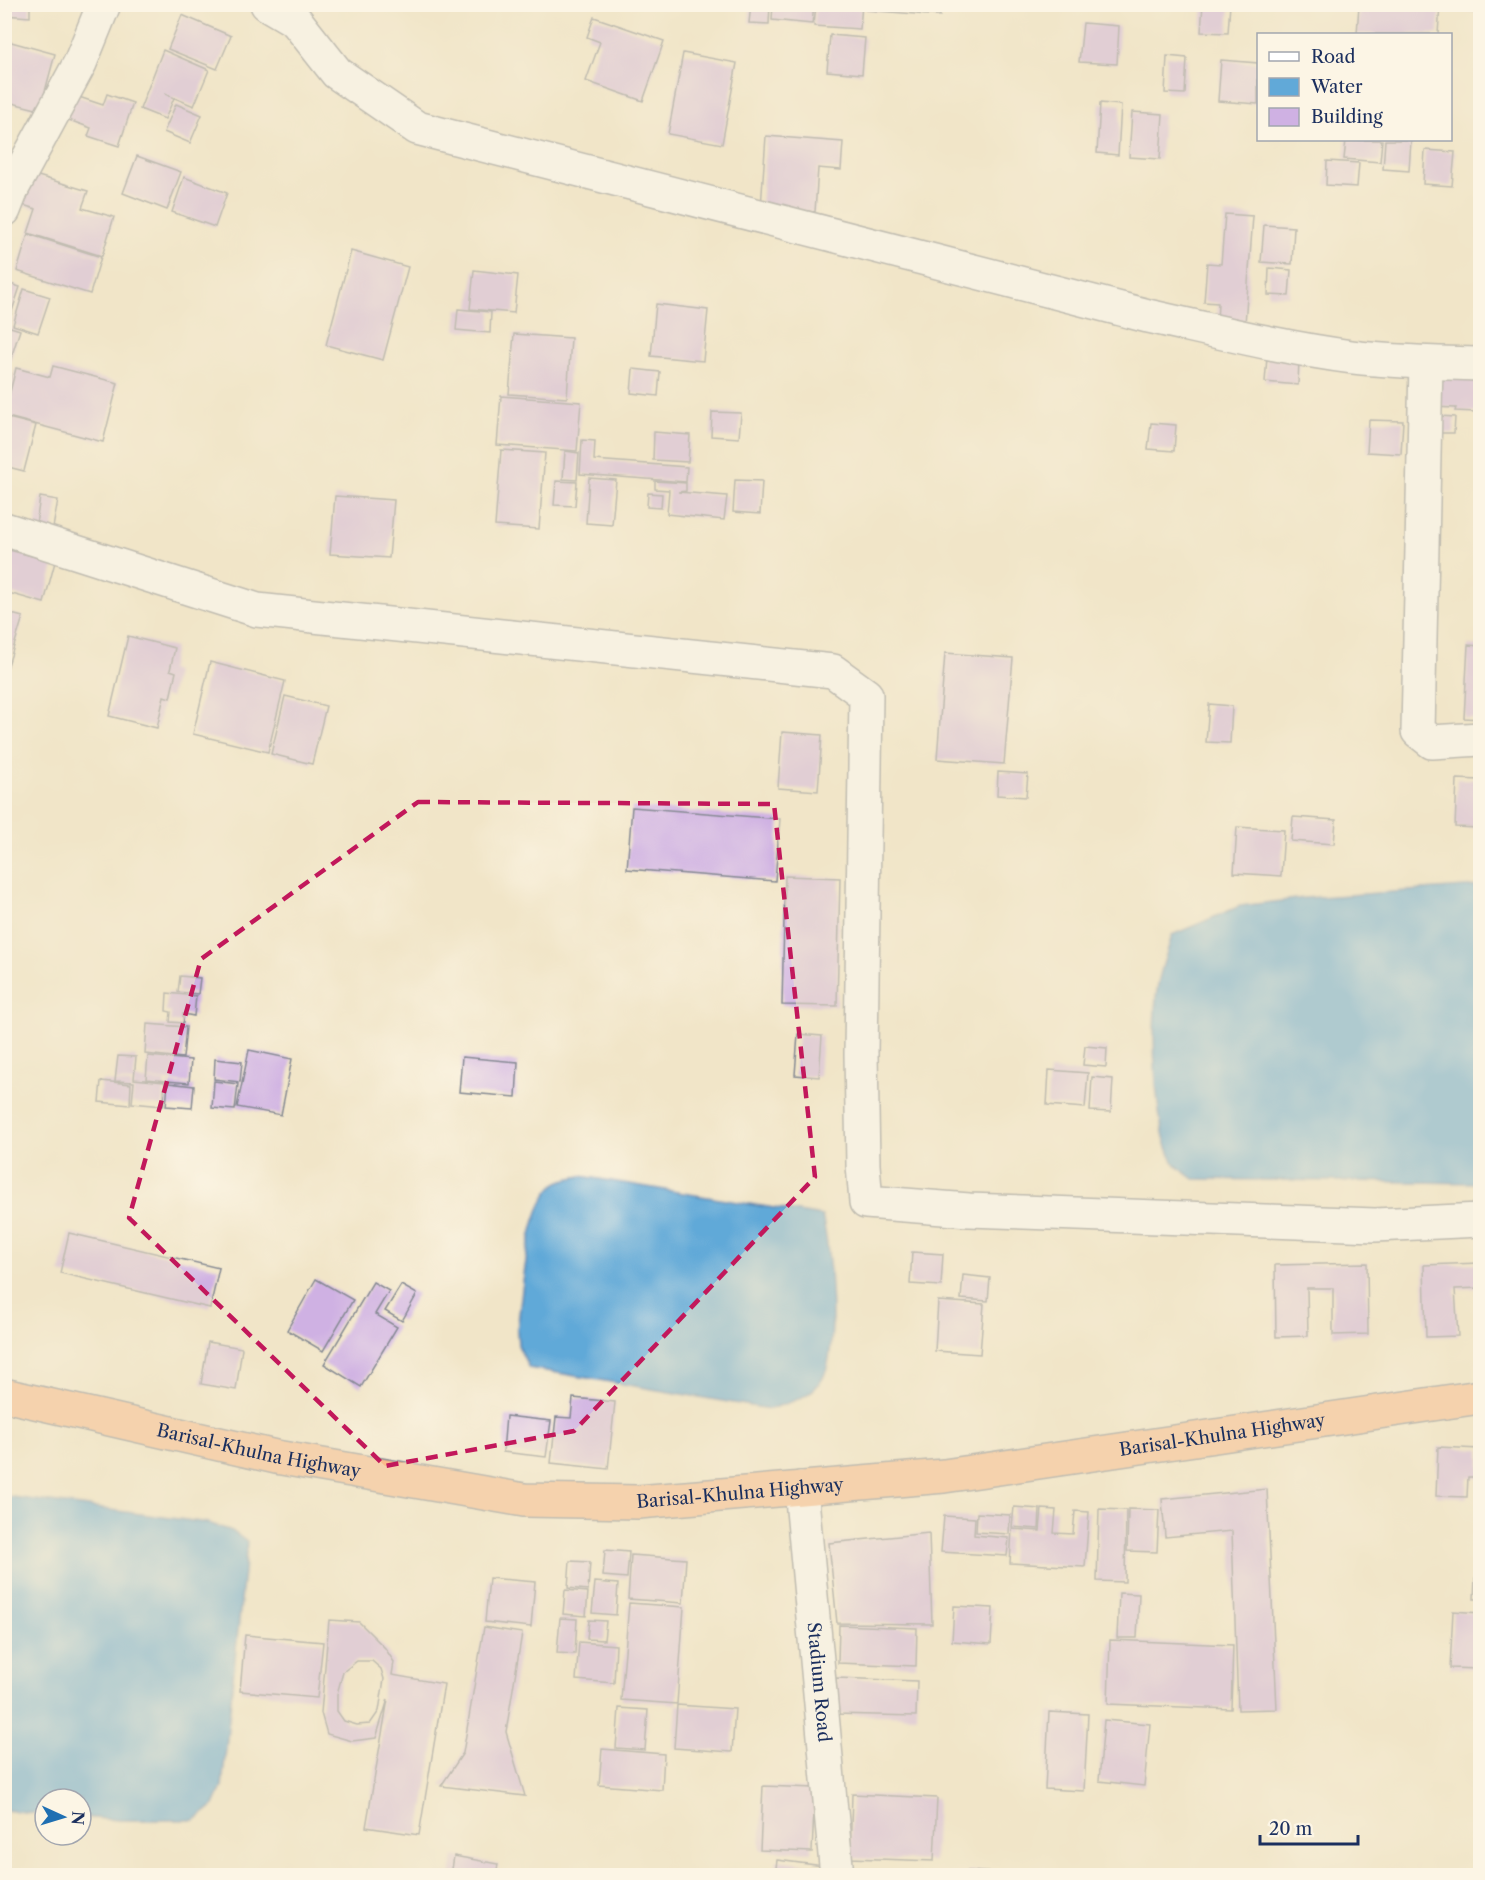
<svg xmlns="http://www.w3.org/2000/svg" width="1485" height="1880" font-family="'Libre Caslon Text',serif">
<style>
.water{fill:#61a9d8;stroke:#3e6c9b;stroke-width:1.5}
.building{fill:#cfb1e3;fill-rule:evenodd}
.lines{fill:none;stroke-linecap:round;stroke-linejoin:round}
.minor-casing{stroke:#868a93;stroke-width:36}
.highway-casing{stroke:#868a93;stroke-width:36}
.minor{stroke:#fff;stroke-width:33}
.highway{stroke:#fbbb8c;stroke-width:33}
.marked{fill:none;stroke:#c2185b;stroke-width:4.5;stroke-dasharray:12 8;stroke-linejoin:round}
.labels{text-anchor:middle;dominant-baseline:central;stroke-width:4.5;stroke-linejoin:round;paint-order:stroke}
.street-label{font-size:18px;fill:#1b2f5e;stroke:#fcf5e5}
</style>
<rect width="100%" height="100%" fill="#fcf5e5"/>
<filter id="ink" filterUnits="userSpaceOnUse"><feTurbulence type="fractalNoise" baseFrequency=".0167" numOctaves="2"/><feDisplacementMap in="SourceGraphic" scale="12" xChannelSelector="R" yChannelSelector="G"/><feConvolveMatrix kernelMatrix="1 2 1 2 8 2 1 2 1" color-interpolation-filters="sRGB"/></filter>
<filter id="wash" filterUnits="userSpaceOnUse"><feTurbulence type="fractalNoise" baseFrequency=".008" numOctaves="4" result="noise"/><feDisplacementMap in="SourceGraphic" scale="24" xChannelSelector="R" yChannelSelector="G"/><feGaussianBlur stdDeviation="1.35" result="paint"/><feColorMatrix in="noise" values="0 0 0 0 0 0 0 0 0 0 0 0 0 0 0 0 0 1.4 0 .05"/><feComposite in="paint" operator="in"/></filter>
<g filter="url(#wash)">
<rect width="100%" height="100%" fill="#f1e5c8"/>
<g class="water">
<path d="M1480 886V1183L1194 1179C1188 1174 1177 1168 1173 1161 1153 1125 1151 1024 1158 984 1161 968 1168 951 1172 935L1240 906 1305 898Z"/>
<path d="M581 1176 822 1216C830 1249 840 1354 821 1381 808 1399 788 1403 769 1409L529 1368 518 1345 517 1330C523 1292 526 1210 555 1184 561 1179 574 1178 581 1176Z"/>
<path d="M5 1496 208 1523 232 1531 247 1542 222 1787 214 1805 195 1820H119L81 1817V1799H45V1814L5 1810Z"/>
</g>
<g id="blocks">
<g class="building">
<path d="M4 4H30V17L4 15Z"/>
<path d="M751 4H770L769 24 749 23Z"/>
<path d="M773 4H814L812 24 772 20Z"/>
<path d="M816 4H862L860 29 814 26Z"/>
<path d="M867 4H941L940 16 866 10Z"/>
<path d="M1203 4H1230L1228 33 1201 32Z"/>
<path d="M1446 4H1480V13L1446 8Z"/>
<path d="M1359 5H1440L1438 34H1357Z"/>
<path d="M182 15 231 36 217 69 168 49Z"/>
<path d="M594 17 664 41 643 101 586 81 600 42 587 37Z"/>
<path d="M1083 23 1119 26 1117 64 1079 62Z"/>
<path d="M830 35 865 38 862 74 827 71Z"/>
<path d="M4 40 55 54 40 110 4 101Z"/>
<path d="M163 50 209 70 194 106 165 94 174 98 165 119 140 109Z"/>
<path d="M683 53 737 63 722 144 668 134Z"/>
<path d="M1167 56 1187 58 1185 94 1165 93Z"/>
<path d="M1221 60 1258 63V104L1218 101Z"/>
<path d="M107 94 133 103 119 146 88 136 91 128 66 119 73 95 103 105Z"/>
<path d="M1100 103 1121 105 1118 155 1097 153Z"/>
<path d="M176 104 202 115 190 143 164 132Z"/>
<path d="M1132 112 1163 114 1160 159 1129 157Z"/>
<path d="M766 136 843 142 841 170 818 168 815 212 761 207Z"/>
<path d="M1346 140H1382L1380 162 1344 159Z"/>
<path d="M1385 140H1411L1409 171 1383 169Z"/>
<path d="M1425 150 1455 152 1452 186 1423 184Z"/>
<path d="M137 156 181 172 167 210 123 193Z"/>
<path d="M1327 161 1359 163 1357 187 1326 185Z"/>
<path d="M25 172 88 191 82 208 114 217 102 256 28 233 36 209 16 203Z"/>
<path d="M184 177 227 193 215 227 172 212Z"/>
<path d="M1225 214 1253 216 1245 324 1217 322 1218 303 1204 302 1207 263 1221 264Z"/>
<path d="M1264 225 1294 227 1292 264 1261 262Z"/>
<path d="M28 234 101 257 90 294 17 271Z"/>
<path d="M351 251 408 267 383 360 326 345Z"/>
<path d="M1269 268 1291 270 1289 296 1268 295Z"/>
<path d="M474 270 518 275 514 313 470 309Z"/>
<path d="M4 282 20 287 11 314 4 312Z"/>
<path d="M24 289 50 297 38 333 13 325Z"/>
<path d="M656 304 708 310 703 361 651 356Z"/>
<path d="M458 309 491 312 490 333 456 330Z"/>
<path d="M4 325 20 330 10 361 4 359Z"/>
<path d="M514 334 571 338 567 398 509 394Z"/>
<path d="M1267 357 1299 359 1298 385 1265 382Z"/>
<path d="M53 366 118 383 103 442 4 416 16 368 50 377Z"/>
<path d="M1434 366 1478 369 1476 412 1455 411 1456 408 1432 407Z"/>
<path d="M633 369 660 372 658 396 631 393Z"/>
<path d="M4 371 11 373 5 395H4Z"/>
<path d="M501 396 581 402 577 451 497 445Z"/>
<path d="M712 412 741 413 739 438 711 436Z"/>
<path d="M1439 416 1455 417 1454 433H1439Z"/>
<path d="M4 417 36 425 24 471 4 466Z"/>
<path d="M1369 420 1403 421 1401 454 1367 452Z"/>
<path d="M1151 423 1176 425 1174 451 1148 449Z"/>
<path d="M654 432 690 435 688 462 653 460Z"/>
<path d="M582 440 595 441 594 460 687 467 686 482 580 474Z"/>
<path d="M501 450 545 453 539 529 495 526Z"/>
<path d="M565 451 579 453 577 480 563 479Z"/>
<path d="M589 478 616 480 612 525 586 523Z"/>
<path d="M735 480 762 481 760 514 733 512Z"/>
<path d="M556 481 577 482 575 506 554 505Z"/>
<path d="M655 481 686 483V491L678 492 727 496 724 520 667 514 669 490 655 489Z"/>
<path d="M648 493 662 494 661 508 647 507Z"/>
<path d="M335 496 394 500 389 558 330 554Z"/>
<path d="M40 497 58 500 52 533 35 531Z"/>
<path d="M5 549 55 562 44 603 5 592Z"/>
<path d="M4 612 23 617 5 675H4Z"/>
<path d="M128 636 175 648 170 670 176 672 170 698 164 696 157 728 109 716Z"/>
<path d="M1468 645 1480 646V719L1464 718Z"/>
<path d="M945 653 1013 658 1004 764 937 759Z"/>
<path d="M210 662 285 681 268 752 193 734Z"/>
<path d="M285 696 326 706 312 764 271 754Z"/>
<path d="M1209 704 1232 706 1230 743 1206 742Z"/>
<path d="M782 732 822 735 818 791 778 788Z"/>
<path d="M998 772 1028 774 1026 797 997 795Z"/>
<path d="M1457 779 1480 780V828L1455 827Z"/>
<path d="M632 807 780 819 775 881 627 869Z"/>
<path d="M1293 817 1336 820 1334 844 1291 841Z"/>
<path d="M1237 827 1284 830 1281 876 1234 873Z"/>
<path d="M785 876 840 878 837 1006 782 1005Z"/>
<path d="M180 976 200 978 198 994 178 992Z"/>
<path d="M167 993 196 996 194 1016 183 1014V1023L170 1022 171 1012 166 1011Z"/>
<path d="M147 1024 186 1027 183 1058 145 1054Z"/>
<path d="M798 1034 822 1036 819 1077 795 1075Z"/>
<path d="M1085 1046 1107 1048 1106 1067 1083 1065Z"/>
<path d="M249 1050 292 1059 281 1115 237 1107Z"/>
<path d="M118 1056 136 1057 134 1079 165 1082 163 1106 132 1103 134 1082 115 1081Z"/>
<path d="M148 1056 191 1060 189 1083 146 1079Z"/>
<path d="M462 1057 518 1062 516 1097 459 1092Z"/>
<path d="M215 1059 242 1062 240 1082 214 1079Z"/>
<path d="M1049 1070 1088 1073 1085 1108 1047 1105Z"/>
<path d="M1092 1077 1113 1079 1111 1112 1090 1111Z"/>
<path d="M101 1081 131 1084 130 1105 99 1102Z"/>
<path d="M214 1081 238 1084 235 1110 212 1108Z"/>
<path d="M168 1083 194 1086 192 1108 166 1106Z"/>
<path d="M69 1233 219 1268 210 1308 60 1273Z"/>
<path d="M912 1252 943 1254 941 1286 910 1284Z"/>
<path d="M1367 1263 1368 1334 1333 1335V1288H1307L1308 1336 1276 1337 1275 1265Z"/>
<path d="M1480 1263V1288L1455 1289 1458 1336 1426 1337 1424 1265Z"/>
<path d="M963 1275 990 1278 988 1301 961 1299Z"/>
<path d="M316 1279 353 1300 323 1351 287 1330Z"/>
<path d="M373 1282 389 1291 375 1314 397 1327 361 1387 324 1364Z"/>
<path d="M401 1285 417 1294 402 1321 385 1311Z"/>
<path d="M938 1301 984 1304 980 1354 935 1351Z"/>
<path d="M208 1342 242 1348 236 1390 201 1384Z"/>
<path d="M573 1398 615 1402 608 1469 551 1463 556 1417 571 1418Z"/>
<path d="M506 1416 551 1421 546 1457 503 1452Z"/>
<path d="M1438 1447 1480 1449V1477H1468L1467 1497 1436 1496Z"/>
<path d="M1267 1489 1277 1709 1238 1710 1232 1531 1165 1537 1162 1499Z"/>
<path d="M1014 1507 1040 1509 1039 1529 1012 1527Z"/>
<path d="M1042 1509 1056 1510 1054 1533 1073 1534 1075 1511 1089 1512 1085 1567 1010 1563 1012 1529 1040 1531Z"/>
<path d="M1099 1509 1126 1510 1125 1582 1097 1581Z"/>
<path d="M1128 1509 1159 1510 1157 1552 1127 1551Z"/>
<path d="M977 1513 1010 1515 1009 1534 976 1532Z"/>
<path d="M944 1516 975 1518 974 1535 1009 1538 1007 1556 941 1552Z"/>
<path d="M929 1533 932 1624 837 1623 829 1543Z"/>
<path d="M605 1550 629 1552 627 1578 603 1576Z"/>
<path d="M631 1555 686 1559 683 1603 628 1599Z"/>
<path d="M570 1561 590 1562 588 1590 568 1588Z"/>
<path d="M489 1578 535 1582 531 1627 485 1622Z"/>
<path d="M1475 1578 1480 1579V1599H1474Z"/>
<path d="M595 1582 618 1584 616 1615 592 1613Z"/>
<path d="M565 1590 588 1592 586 1616 563 1614Z"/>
<path d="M1119 1593 1139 1594 1137 1638H1117Z"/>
<path d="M629 1603 684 1607 677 1704 621 1700Z"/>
<path d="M954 1606 993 1608 991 1644 952 1641Z"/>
<path d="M1453 1611 1480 1613V1669L1450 1668Z"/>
<path d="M560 1618 577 1619 575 1654 557 1653Z"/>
<path d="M329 1620 359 1622 385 1648 394 1662 392 1675 444 1684 419 1835 366 1827 388 1699 376 1738 352 1741 327 1734 321 1713ZM357 1661H372L381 1669 384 1679 379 1711 370 1724 357 1725 344 1721 337 1711V1694L343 1672Z"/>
<path d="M589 1620 606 1621 604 1640 587 1639Z"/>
<path d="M839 1625 917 1628 916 1666 838 1663Z"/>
<path d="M484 1627 522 1633 506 1732 525 1796 441 1786 463 1753Z"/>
<path d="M245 1635 323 1642 317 1698 240 1691Z"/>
<path d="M1110 1640 1233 1645 1231 1709 1108 1704Z"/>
<path d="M579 1642 616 1645 614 1683 576 1680Z"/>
<path d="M836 1678 917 1681 916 1716 835 1714Z"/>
<path d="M677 1705 735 1709 732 1752 674 1748Z"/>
<path d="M619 1708 648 1710 645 1750 616 1748Z"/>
<path d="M1049 1712 1088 1714 1084 1791 1045 1789Z"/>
<path d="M1104 1720 1150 1724 1144 1786 1099 1781Z"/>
<path d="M602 1749 664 1754 662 1790 599 1785Z"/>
<path d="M763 1786 815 1788 812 1852 760 1850Z"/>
<path d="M852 1794 937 1798 934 1861 850 1858Z"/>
<path d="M454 1856 498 1864 496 1876H451Z"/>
<path d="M777 1860 823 1866 822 1876H775Z"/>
<path d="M968 1871 1013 1874V1876H968Z"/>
</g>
</g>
</g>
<g filter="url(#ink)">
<use href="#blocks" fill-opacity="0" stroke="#868a93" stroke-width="1.5"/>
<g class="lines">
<g class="minor-casing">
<g id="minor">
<path d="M267 4 296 21 337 73 417 128 1148 316C1216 331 1283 348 1352 357 1394 362 1438 363 1480 364"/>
<path d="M4 210 13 187 80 63 104 4"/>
<path d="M1426 363 1418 731 1432 742 1480 739"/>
<path d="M4 529 257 610 833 671 866 695 861 1054 863 1165 866 1202 969 1210 1375 1225 1480 1220"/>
<path id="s1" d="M801 1488 837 1876"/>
</g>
</g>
<g class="highway-casing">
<g id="highway">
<path id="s2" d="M4 1395 276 1457 524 1500 638 1502 944 1476 1480 1397"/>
</g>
</g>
<use href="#minor" class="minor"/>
<use href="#highway" class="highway"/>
</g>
</g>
<path d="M0 0H1485V1880H0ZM418 802 774 804 815 1177 574 1431 385 1466 129 1218 201 959Z" fill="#f1e5c8" fill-opacity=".55" fill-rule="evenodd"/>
<path class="marked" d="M418 802 774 804 815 1177 574 1431 385 1466 129 1218 201 959Z"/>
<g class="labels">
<g class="street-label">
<text stroke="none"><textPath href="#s2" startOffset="1233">Barisal-Khulna Highway</textPath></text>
<text stroke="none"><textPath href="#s2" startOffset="261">Barisal-Khulna Highway</textPath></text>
<text stroke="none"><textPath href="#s2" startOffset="747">Barisal-Khulna Highway</textPath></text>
<text stroke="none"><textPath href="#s1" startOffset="195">Stadium Road</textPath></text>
</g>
</g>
<rect width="1485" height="1880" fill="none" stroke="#fcf5e5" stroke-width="24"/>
<rect x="1257" y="33" width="195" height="108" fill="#fcf5e5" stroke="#a2a6af" stroke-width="1.5"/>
<rect x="1269" y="52" width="30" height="9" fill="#ffffff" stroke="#a2a6af" stroke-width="1.5"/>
<text x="1311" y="63" font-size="18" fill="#1b2f5e">Road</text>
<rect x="1269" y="78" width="30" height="18" fill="#61a9d8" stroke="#a2a6af" stroke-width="1.5"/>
<text x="1311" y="93" font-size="18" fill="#1b2f5e">Water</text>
<rect x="1269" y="108" width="30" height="18" fill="#cfb1e3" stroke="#a2a6af" stroke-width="1.5"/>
<text x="1311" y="123" font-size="18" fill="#1b2f5e">Building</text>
<g transform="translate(63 1817) rotate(94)"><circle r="28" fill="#fcf5e5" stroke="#a2a6af" stroke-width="1.5"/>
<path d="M0-4.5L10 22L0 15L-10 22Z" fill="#1f6fb2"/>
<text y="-9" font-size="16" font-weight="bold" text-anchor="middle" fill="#1b2f5e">N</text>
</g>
<path d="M1260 1835v9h98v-9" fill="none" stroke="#1b2f5e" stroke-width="3"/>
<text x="1269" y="1835" font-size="18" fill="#1b2f5e" stroke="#fcf5e5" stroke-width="4.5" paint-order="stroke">20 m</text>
</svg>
